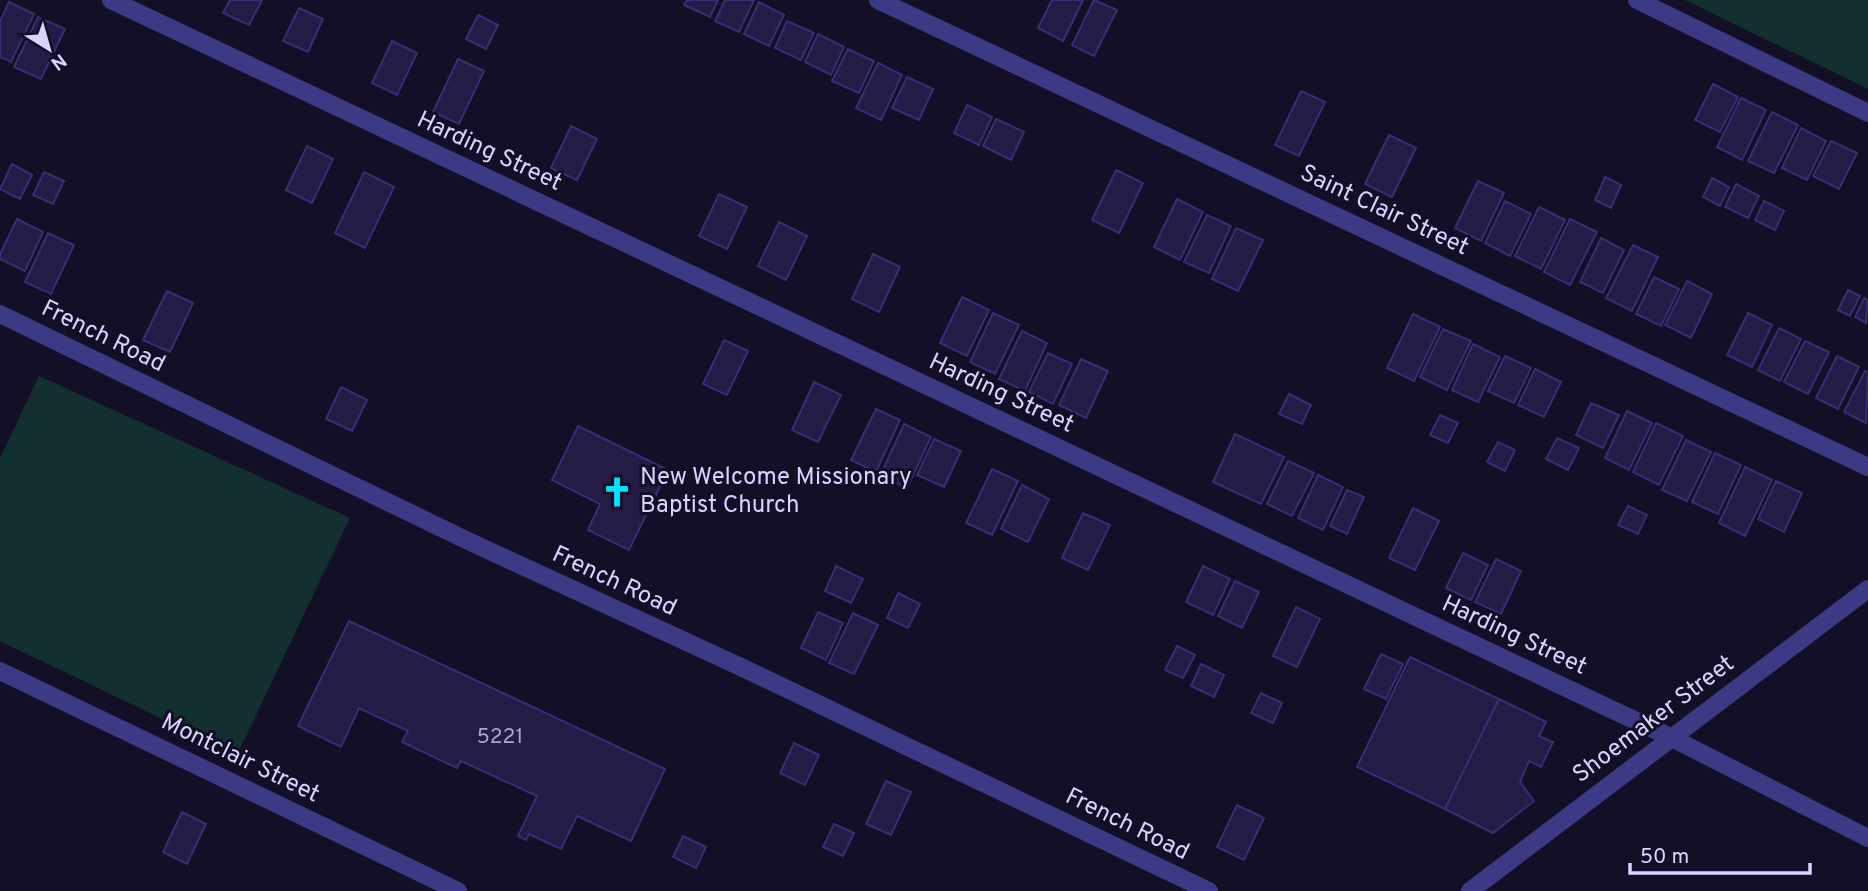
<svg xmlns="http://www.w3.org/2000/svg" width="1868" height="891" font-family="Overpass,sans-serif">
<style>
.green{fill:#12302f}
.building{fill:#241b47;stroke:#3b2d73;stroke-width:2}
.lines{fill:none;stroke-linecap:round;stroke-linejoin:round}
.minor{stroke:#3d3a85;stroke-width:18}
.tertiary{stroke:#3d3a85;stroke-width:18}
.labels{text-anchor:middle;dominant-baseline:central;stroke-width:6;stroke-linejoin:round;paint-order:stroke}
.number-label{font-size:21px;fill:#aca6d1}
.street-label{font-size:24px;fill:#d9d4ff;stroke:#130f26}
.poi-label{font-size:24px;fill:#d9d4ff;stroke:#130f26;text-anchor:start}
</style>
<rect width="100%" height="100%" fill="#130f26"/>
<g class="green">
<path d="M1685 0H1868V89Z"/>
<path d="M39 376 350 518 237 755 0 641V458Z"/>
</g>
<g class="building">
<path d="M230 0H262L249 25 223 13Z"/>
<path d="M687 0H718L710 17 684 5Z"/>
<path d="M725 0H754L739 32 715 21Z"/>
<path d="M1052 0H1083L1063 41 1038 28Z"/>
<path d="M1094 0 1117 10 1094 56 1072 45Z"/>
<path d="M9 2 34 14 11 62 0 57V21Z"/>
<path d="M759 2 784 15 769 46 744 34Z"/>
<path d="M299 8 323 19 308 52 283 41Z"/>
<path d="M478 15 498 25 486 49 466 39Z"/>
<path d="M38 17 65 29 41 79 14 67Z"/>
<path d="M787 21 814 33 801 60 775 48Z"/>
<path d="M818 34 844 47 831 75 805 62Z"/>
<path d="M392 41 417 53 397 95 372 83Z"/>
<path d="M848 49 874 61 859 93 832 81Z"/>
<path d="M458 59 484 71 459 124 433 112Z"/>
<path d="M878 63 902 75 881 120 856 108Z"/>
<path d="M907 77 933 89 919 120 892 108Z"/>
<path d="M1713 84 1738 97 1720 132 1695 120Z"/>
<path d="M1301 91 1325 102 1299 156 1275 145Z"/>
<path d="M1741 98 1766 110 1742 160 1717 147Z"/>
<path d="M967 105 992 117 979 145 954 133Z"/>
<path d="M1772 112 1798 125 1774 173 1748 161Z"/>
<path d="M996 119 1024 132 1011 160 983 146Z"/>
<path d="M571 126 597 139 577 180 551 168Z"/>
<path d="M1801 128 1826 141 1807 180 1782 168Z"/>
<path d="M1389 135 1416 148 1392 197 1365 184Z"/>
<path d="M1831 141 1857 153 1839 189 1813 176Z"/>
<path d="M307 146 333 159 312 203 286 190Z"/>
<path d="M12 164 32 175 20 199 0 189Z"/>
<path d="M1116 170 1143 183 1119 233 1092 220Z"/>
<path d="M44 172 64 181 53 204 33 195Z"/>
<path d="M364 172 394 187 365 248 335 233Z"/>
<path d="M1605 177 1621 185 1611 208 1595 200Z"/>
<path d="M1712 178 1729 187 1720 206 1703 197Z"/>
<path d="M1478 181 1504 193 1481 241 1455 228Z"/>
<path d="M1736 184 1759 196 1748 218 1725 207Z"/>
<path d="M719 194 747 207 727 249 699 236Z"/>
<path d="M1177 199 1203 212 1180 260 1154 247Z"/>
<path d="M1505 201 1531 214 1510 256 1485 243Z"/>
<path d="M1764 201 1784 211 1775 230 1755 220Z"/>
<path d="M1539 207 1565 220 1541 269 1515 256Z"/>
<path d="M1207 215 1231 226 1209 273 1184 262Z"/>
<path d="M17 219 43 232 25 271 0 259V254Z"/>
<path d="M1570 219 1597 232 1570 285 1544 272Z"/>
<path d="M779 222 807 236 786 280 758 266Z"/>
<path d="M1236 228 1263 240 1238 291 1212 279Z"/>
<path d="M48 233 74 245 51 294 25 282Z"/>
<path d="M1601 238 1624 250 1603 293 1580 282Z"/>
<path d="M1633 245 1658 257 1632 311 1606 298Z"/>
<path d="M873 254 900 267 879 312 852 299Z"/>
<path d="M1654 277 1679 289 1661 326 1636 314Z"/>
<path d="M1687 281 1712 294 1691 338 1665 325Z"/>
<path d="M1848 290 1860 296 1850 316 1838 310Z"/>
<path d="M167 291 193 303 170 352 143 340Z"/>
<path d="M962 297 989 310 967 356 940 343Z"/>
<path d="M1864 298 1868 300 1866 323 1855 317Z"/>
<path d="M993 313 1019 325 995 374 970 362Z"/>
<path d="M1748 313 1772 325 1752 367 1727 355Z"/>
<path d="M1413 314 1440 327 1414 381 1387 368Z"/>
<path d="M1779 328 1801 339 1780 381 1758 370Z"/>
<path d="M1443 329 1471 341 1447 390 1420 377Z"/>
<path d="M1022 331 1047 343 1025 391 999 379Z"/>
<path d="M724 340 748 351 727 395 703 384Z"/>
<path d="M1805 341 1829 352 1808 394 1784 382Z"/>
<path d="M1473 344 1500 357 1478 402 1452 390Z"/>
<path d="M1048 353 1072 364 1053 404 1029 392Z"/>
<path d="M1505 356 1531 368 1514 403 1488 391Z"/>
<path d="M1837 356 1859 367 1838 409 1816 398Z"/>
<path d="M1081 359 1108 371 1086 418 1059 405Z"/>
<path d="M1535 369 1561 382 1544 417 1518 405Z"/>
<path d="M1865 371 1868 372 1866 423 1844 412Z"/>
<path d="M814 382 841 395 818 442 792 430Z"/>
<path d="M341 387 367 400 352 431 326 419Z"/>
<path d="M1289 394 1311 405 1302 424 1279 414Z"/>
<path d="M1591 403 1619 415 1603 448 1576 435Z"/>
<path d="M876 409 900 420 876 472 851 460Z"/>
<path d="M1627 411 1652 423 1629 470 1605 458Z"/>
<path d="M1440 415 1458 423 1448 443 1430 435Z"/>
<path d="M1656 423 1683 436 1659 485 1633 472Z"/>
<path d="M904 424 931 437 907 488 880 476Z"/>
<path d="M578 426 668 470 629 550 588 530 600 504 552 480Z"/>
<path d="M1235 434 1284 457 1261 504 1213 482Z"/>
<path d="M1557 438 1579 448 1568 470 1546 459Z"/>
<path d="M934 439 961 451 944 487 917 475Z"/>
<path d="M1686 440 1711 452 1687 501 1662 490Z"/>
<path d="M1498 442 1515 450 1505 471 1487 462Z"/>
<path d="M1715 453 1741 465 1718 514 1692 502Z"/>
<path d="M1288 461 1314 473 1292 516 1267 504Z"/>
<path d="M1745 467 1772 480 1745 536 1719 523Z"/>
<path d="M992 469 1018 481 992 535 966 523Z"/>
<path d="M1318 475 1343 487 1323 530 1298 518Z"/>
<path d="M1776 481 1802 493 1784 532 1758 519Z"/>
<path d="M1022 485 1049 499 1028 542 1001 529Z"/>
<path d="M1347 490 1364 497 1347 534 1330 526Z"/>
<path d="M1628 506 1647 515 1638 534 1618 525Z"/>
<path d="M1413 508 1439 521 1415 570 1389 558Z"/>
<path d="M1083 513 1110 525 1088 570 1062 558Z"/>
<path d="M1463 553 1488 565 1471 600 1446 588Z"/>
<path d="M1496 559 1521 571 1501 614 1475 602Z"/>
<path d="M836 566 863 579 851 603 825 591Z"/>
<path d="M1203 566 1230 579 1213 615 1186 602Z"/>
<path d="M1235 581 1259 592 1242 628 1218 616Z"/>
<path d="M898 593 920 604 908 628 887 618Z"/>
<path d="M1296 607 1320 619 1297 667 1273 656Z"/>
<path d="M818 612 843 623 826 660 801 648Z"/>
<path d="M853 613 878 625 854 674 829 663Z"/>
<path d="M349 621 665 769 631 841 577 816 561 849 529 834 526 840 518 836 537 796 461 761 457 768 402 742 408 731 359 708 341 747 298 726Z"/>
<path d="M1177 646 1195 655 1183 678 1165 670Z"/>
<path d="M1381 654 1403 664 1386 699 1364 689Z"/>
<path d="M1410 657 1499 699 1445 809 1357 767Z"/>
<path d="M1201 664 1224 675 1214 697 1191 686Z"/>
<path d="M1261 693 1282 703 1273 723 1251 713Z"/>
<path d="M1499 699 1546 722 1539 736 1553 742 1541 767 1529 761 1520 782 1534 801 1493 833 1445 809Z"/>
<path d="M794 743 819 755 805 785 780 773Z"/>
<path d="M886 781 911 792 891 835 866 824Z"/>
<path d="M1237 805 1264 818 1244 860 1217 847Z"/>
<path d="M182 812 206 824 187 864 163 852Z"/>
<path d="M834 824 854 833 843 856 823 847Z"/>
<path d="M683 836 706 847 696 868 673 857Z"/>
</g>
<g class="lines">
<g class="minor">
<path d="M111 0 1670 737 1868 838"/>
<path d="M878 0 1868 467"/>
<path d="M1637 0 1868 113"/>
<path d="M0 671 458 891"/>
</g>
<g class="tertiary">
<path d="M0 314 466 540 743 668 1209 891"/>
<path d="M1470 891 1868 589"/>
</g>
</g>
<defs>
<g id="church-bare" transform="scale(2.415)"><path d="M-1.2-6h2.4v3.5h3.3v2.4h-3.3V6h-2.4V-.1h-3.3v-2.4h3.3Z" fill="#00e5ff" stroke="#130f26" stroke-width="2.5" paint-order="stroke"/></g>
</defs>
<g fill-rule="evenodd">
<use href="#church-bare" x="617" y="492"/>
</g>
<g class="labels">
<g class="number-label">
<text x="500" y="737">5221</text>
</g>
<g class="street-label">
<text transform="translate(489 152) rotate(25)">Harding Street</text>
<text transform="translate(1384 211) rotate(25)">Saint Clair Street</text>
<text transform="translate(103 337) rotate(26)">French Road</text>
<text transform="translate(1001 394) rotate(25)">Harding Street</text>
<text transform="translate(614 582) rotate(25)">French Road</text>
<text transform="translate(1514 636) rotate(25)">Harding Street</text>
<text transform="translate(1654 720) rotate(-37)">Shoemaker Street</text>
<text transform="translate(240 759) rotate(26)">Montclair Street</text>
<text transform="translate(1127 825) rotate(26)">French Road</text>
</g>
<g class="poi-label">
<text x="640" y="478">New Welcome Missionary<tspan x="640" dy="28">Baptist Church</tspan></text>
</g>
</g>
<g transform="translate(49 49) rotate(143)" stroke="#130f26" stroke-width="5" paint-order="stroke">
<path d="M0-5L12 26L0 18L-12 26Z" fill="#d9d4ff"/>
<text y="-10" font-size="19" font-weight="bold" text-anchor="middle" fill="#d9d4ff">N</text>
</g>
<path d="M1630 863v10h180v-10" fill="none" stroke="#d9d4ff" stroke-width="3.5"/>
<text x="1640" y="863" font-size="21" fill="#d9d4ff" stroke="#130f26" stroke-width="5" paint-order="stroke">50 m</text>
</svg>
